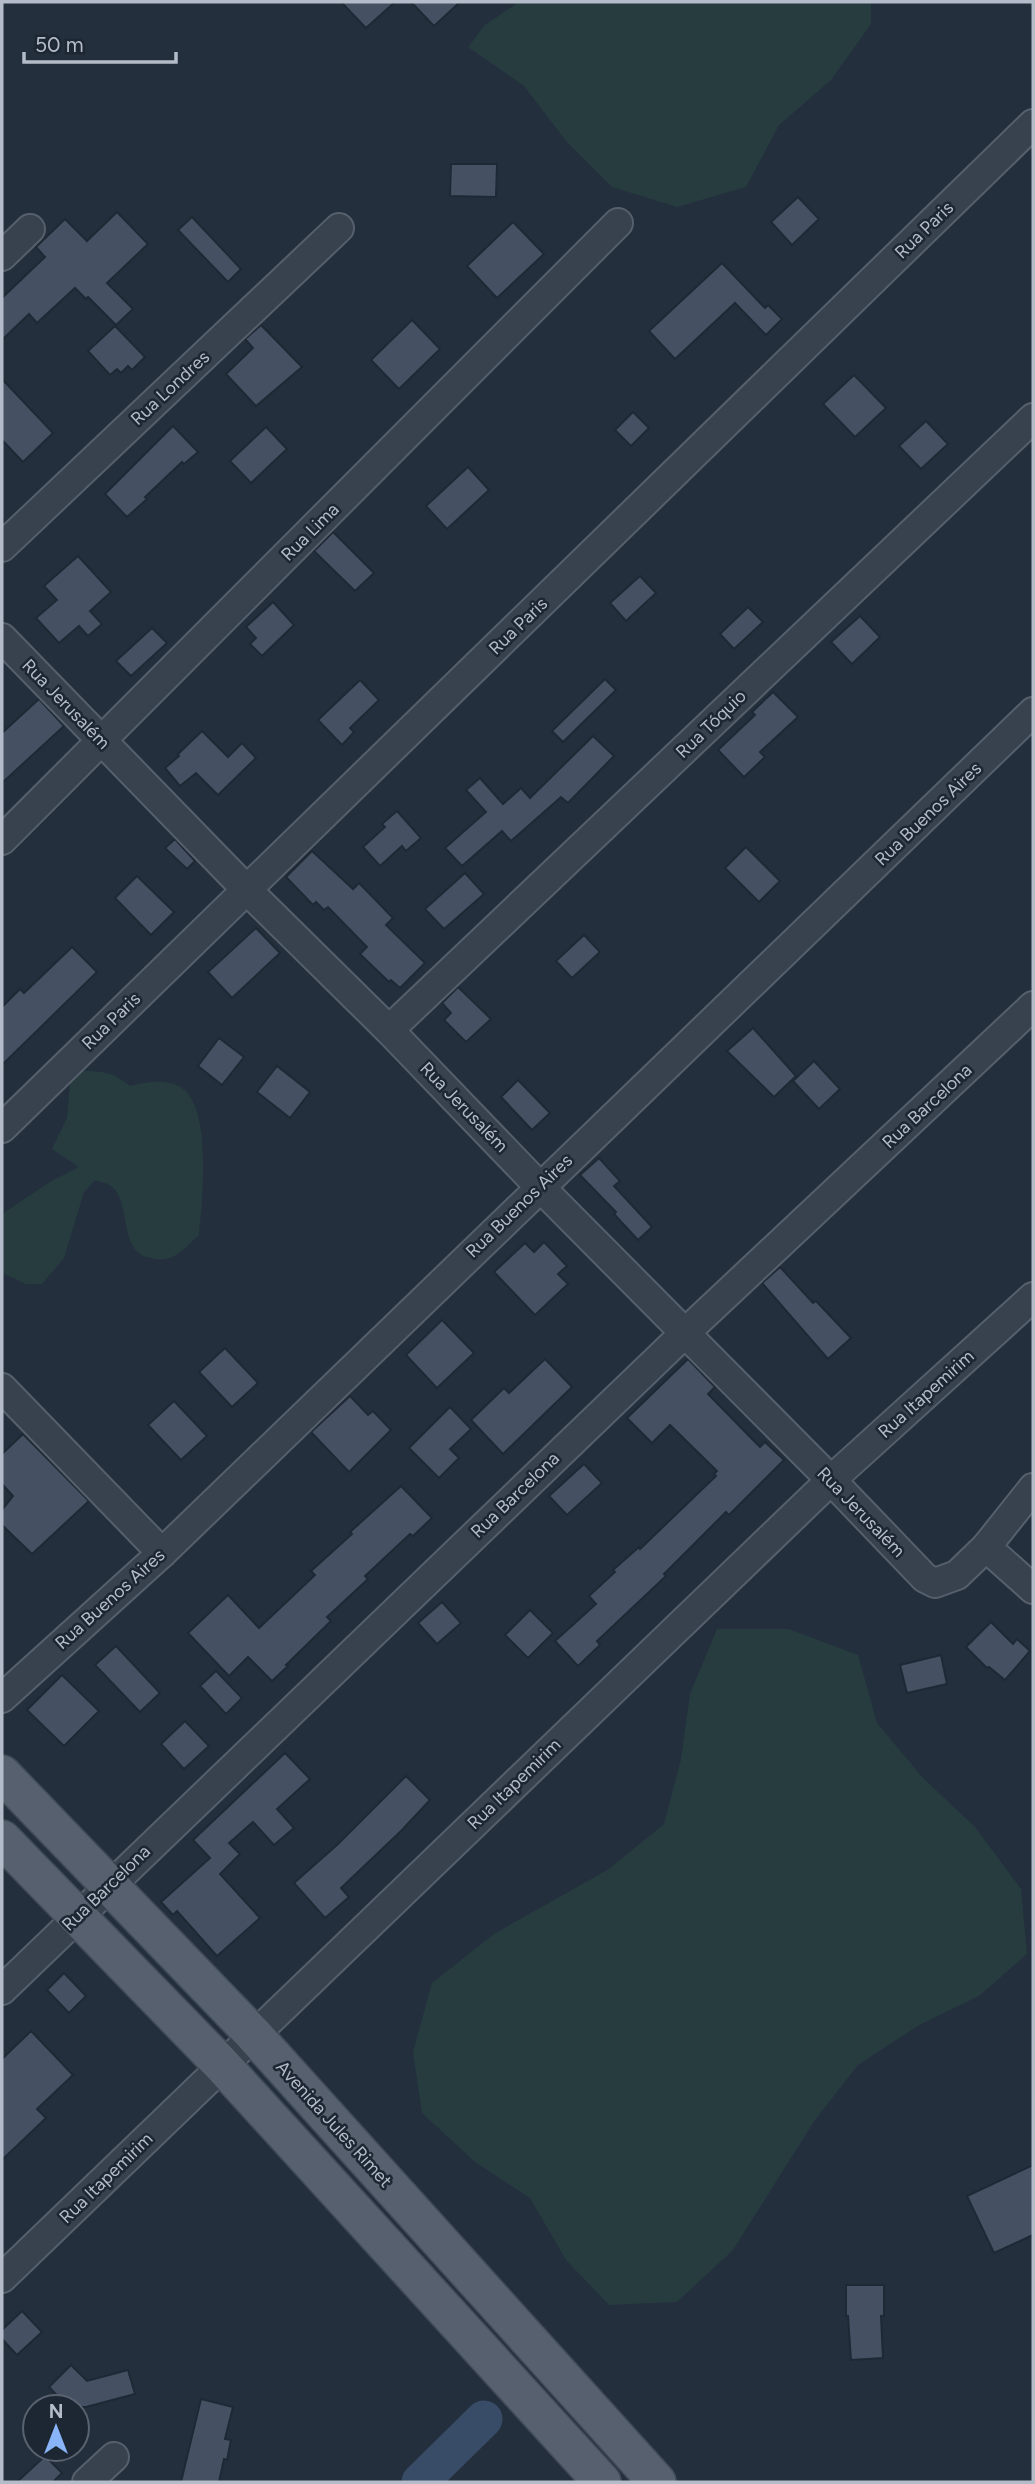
<svg xmlns="http://www.w3.org/2000/svg" width="1035" height="2484" font-family="Figtree,sans-serif">
<style>
.green{fill:#263c3f}
.lines{fill:none;stroke-linecap:round;stroke-linejoin:round}
.river{stroke:#394c67;stroke-width:37}
.building{fill:#455162;stroke:#1f2835;stroke-width:2}
.minor-casing{stroke:#565f6c;stroke-width:32}
.major-casing{stroke:#414a57;stroke-width:40}
.minor{stroke:#38414e;stroke-width:28}
.major{stroke:#56606e;stroke-width:37}
.labels{text-anchor:middle;dominant-baseline:central;stroke-width:5;stroke-linejoin:round;paint-order:stroke}
.street-label{font-size:18px;fill:#b4bcc9;stroke:#1d2633}
</style>
<rect width="100%" height="100%" fill="#242f3e"/>
<g class="green">
<path d="M519 2H871V24L831 80 779 125 746 187 677 207 612 187 566 141 524 86 468 47 485 25Z"/>
<path d="M81 1071C104 1071 112 1072 130 1086 146 1082 169 1078 183 1089 212 1110 202 1203 199 1235 181 1251 173 1265 147 1257 119 1250 131 1200 111 1186 107 1183 100 1182 95 1180L84 1192 64 1258 42 1284H26L2 1273V1214L48 1183 79 1167 52 1149 67 1118 70 1083Z"/>
<path d="M717 1629H789L858 1655 877 1723 923 1778 975 1827 1021 1889 1027 1954 979 1996 919 2025 858 2065 815 2120 733 2250 677 2302 609 2305 566 2260 530 2198 475 2162 422 2113 413 2052 432 1983 494 1934 609 1869 664 1824 681 1759 690 1694Z"/>
</g>
<g class="lines">
<path class="river" d="M420 2482 484 2419"/>
</g>
<g class="building">
<path d="M341 2H395L366 28Z"/>
<path d="M411 2H460L434 26Z"/>
<path d="M451 164H497L496 197 450 196Z"/>
<path d="M798 197 819 219 792 245 771 222Z"/>
<path d="M117 212 148 244 107 283 133 309 116 325 88 297 86 299 75 288 37 323 29 314 2 340V298L45 257 36 247 65 219 87 241Z"/>
<path d="M192 217 241 269 228 282 178 230Z"/>
<path d="M513 222 544 254 497 298 467 266Z"/>
<path d="M722 263 765 308 768 305 782 319 766 335 735 303 675 359 649 331Z"/>
<path d="M412 320 440 349 399 389 371 360Z"/>
<path d="M261 325 302 367 256 406 226 374 253 348 245 339Z"/>
<path d="M115 326 145 357 132 370 128 366 121 373 117 369 110 375 88 351Z"/>
<path d="M854 375 886 408 855 437 823 404Z"/>
<path d="M2 379 53 433 23 462 2 440Z"/>
<path d="M633 412 649 428 631 446 615 430Z"/>
<path d="M926 421 948 444 921 469 899 446Z"/>
<path d="M173 426 198 452 184 464 182 462 145 497 147 499 127 517 105 494Z"/>
<path d="M266 427 287 449 251 483 230 461Z"/>
<path d="M468 467 489 490 447 529 426 506Z"/>
<path d="M333 532 374 573 355 591 314 551Z"/>
<path d="M78 556 111 592 90 611 102 624 88 636 79 626 59 643 36 618 57 600 44 586Z"/>
<path d="M640 576 656 593 626 621 610 603Z"/>
<path d="M273 602 294 625 262 656 250 644 256 638 246 627Z"/>
<path d="M748 607 763 622 734 649 720 634Z"/>
<path d="M860 616 880 637 852 664 831 642Z"/>
<path d="M152 628 167 643 131 676 116 661Z"/>
<path d="M605 679 616 690 563 742 552 731Z"/>
<path d="M360 680 379 700 350 728 354 732 342 745 318 720Z"/>
<path d="M773 692 798 717 760 752 765 757 744 777 718 750 755 715 752 712Z"/>
<path d="M39 699 64 726 2 783V733Z"/>
<path d="M202 731 228 757 242 743 256 758 218 795 196 773 180 786 165 768 179 756 178 754Z"/>
<path d="M593 736 614 756 568 803 561 797 511 841 502 831 462 866 445 848 486 812 466 790 480 778 503 804 521 788 530 798Z"/>
<path d="M397 811 421 838 406 851 402 846 380 866 363 847 385 827 382 824Z"/>
<path d="M175 839 195 861 187 869 165 848Z"/>
<path d="M746 847 780 881 759 902 725 868Z"/>
<path d="M312 851 353 889 359 883 393 918 386 925 425 963 400 988 391 980 389 982 360 954 367 947 328 907 324 910 316 902 313 905 286 877Z"/>
<path d="M465 873 484 894 444 929 425 909Z"/>
<path d="M137 876 174 912 151 935 115 898Z"/>
<path d="M256 928 280 953 232 998 208 972Z"/>
<path d="M584 935 600 952 572 978 556 961Z"/>
<path d="M72 947 97 972 2 1065V1007L20 989 24 993Z"/>
<path d="M458 987 491 1019 466 1042 444 1020 451 1013 442 1003Z"/>
<path d="M753 1028 796 1076 774 1097 727 1051Z"/>
<path d="M219 1038 244 1057 222 1085 198 1066Z"/>
<path d="M814 1061 840 1089 819 1109 793 1081Z"/>
<path d="M277 1066 310 1092 290 1118 257 1092Z"/>
<path d="M518 1080 550 1113 532 1130 501 1097Z"/>
<path d="M599 1158 620 1181 614 1186 652 1227 638 1240 614 1214 616 1212 580 1175Z"/>
<path d="M544 1242 567 1266 558 1274 568 1284 535 1315 494 1272 525 1243 534 1252Z"/>
<path d="M780 1267 813 1303 816 1301 851 1338 828 1359 762 1283Z"/>
<path d="M442 1320 474 1353 437 1388 406 1355Z"/>
<path d="M225 1348 258 1383 232 1407 199 1372Z"/>
<path d="M545 1359 572 1387 503 1454 471 1420 504 1388 509 1393Z"/>
<path d="M688 1359 715 1387 708 1394 760 1447 765 1442 784 1460 729 1515 726 1512 664 1574 666 1576 597 1641 600 1645 578 1666 555 1641 596 1604 589 1596 615 1572 613 1570 639 1547 640 1549 716 1476 714 1474 717 1471 670 1425 652 1443 627 1418Z"/>
<path d="M350 1396 368 1415 373 1411 391 1430 349 1472 311 1432Z"/>
<path d="M174 1401 207 1436 181 1460 148 1425Z"/>
<path d="M450 1407 471 1429 450 1449 459 1458 439 1478 409 1448Z"/>
<path d="M23 1434 89 1501 32 1554 2 1525V1510L13 1496 2 1484V1454Z"/>
<path d="M584 1464 602 1483 567 1515 549 1496Z"/>
<path d="M401 1486 432 1518 413 1536 410 1534 365 1576 368 1579 327 1617 331 1621 286 1665 288 1666 272 1681 248 1657 229 1676 188 1633 228 1595 259 1628 315 1575 311 1571 352 1534 350 1532Z"/>
<path d="M442 1602 461 1623 437 1644 418 1623Z"/>
<path d="M530 1610 553 1633 528 1658 505 1635Z"/>
<path d="M991 1622 1013 1644 1017 1639 1030 1651 1005 1680 989 1667 987 1668 966 1647Z"/>
<path d="M116 1646 160 1693 140 1712 95 1665Z"/>
<path d="M941 1655 947 1684 907 1693 900 1665Z"/>
<path d="M216 1671 242 1698 226 1714 200 1686Z"/>
<path d="M62 1675 99 1711 64 1746 27 1710Z"/>
<path d="M185 1721 209 1746 184 1769 161 1744Z"/>
<path d="M285 1753 310 1779 277 1809 294 1828 274 1845 253 1822 229 1843 240 1854 220 1874 260 1918 217 1956 177 1911 173 1915 161 1902 210 1858 193 1840Z"/>
<path d="M406 1776 430 1800 401 1831 341 1888 349 1897 325 1918 294 1883 338 1844Z"/>
<path d="M64 1973 86 1996 69 2013 47 1990Z"/>
<path d="M31 2031 73 2075 37 2109 46 2118 2 2160V2059Z"/>
<path d="M1033 2165V2235L994 2253 967 2196Z"/>
<path d="M846 2285H884V2316H881L883 2358 851 2360 848 2316H846Z"/>
<path d="M22 2311 42 2332 17 2355 2 2339V2330Z"/>
<path d="M71 2365 87 2381 128 2370 135 2394 86 2407H68L49 2387Z"/>
<path d="M201 2399 233 2407 225 2439 231 2440 227 2460 224 2459 219 2482H181Z"/>
<path d="M45 2456 62 2473 53 2482H17Z"/>
</g>
<g class="lines">
<g class="minor-casing">
<g id="minor">
<path d="M2 256 30 229"/>
<path d="M2 547 339 228"/>
<path d="M2 638 247 890 389 1030 539 1186 831 1480 925 1578 935 1583 957 1575 986 1547 1033 1488"/>
<path d="M2 840 618 223"/>
<path d="M389 1030 1033 418"/>
<path d="M2 1128 1033 124"/>
<path d="M2 1388 162 1553"/>
<path d="M986 1547 1033 1589"/>
<path d="M2 1698 162 1553 1033 712"/>
<path d="M2 1990 685 1333 1033 1006"/>
<path d="M2 2278 831 1480 1033 1297"/>
<path d="M87 2482 114 2457"/>
</g>
</g>
<g class="major-casing">
<g id="major">
<path d="M2 1774 253 2034 657 2482"/>
<path d="M2 1839 222 2065 602 2482"/>
</g>
</g>
<use href="#minor" class="minor"/>
<use href="#major" class="major"/>
</g>
<g class="labels">
<g class="street-label">
<text transform="translate(924 230) rotate(-44)">Rua Paris</text>
<text transform="translate(170 388) rotate(-43)">Rua Londres</text>
<text transform="translate(310 532) rotate(-45)">Rua Lima</text>
<text transform="translate(518 626) rotate(-44)">Rua Paris</text>
<text transform="translate(66 704) rotate(46)">Rua Jerusalém</text>
<text transform="translate(711 724) rotate(-44)">Rua Tóquio</text>
<text transform="translate(928 814) rotate(-44)">Rua Buenos Aires</text>
<text transform="translate(111 1021) rotate(-44)">Rua Paris</text>
<text transform="translate(927 1106) rotate(-43)">Rua Barcelona</text>
<text transform="translate(464 1107) rotate(46)">Rua Jerusalém</text>
<text transform="translate(519 1206) rotate(-44)">Rua Buenos Aires</text>
<text transform="translate(926 1394) rotate(-42)">Rua Itapemirim</text>
<text transform="translate(515 1495) rotate(-44)">Rua Barcelona</text>
<text transform="translate(861 1512) rotate(46)">Rua Jerusalém</text>
<text transform="translate(110 1599) rotate(-42)">Rua Buenos Aires</text>
<text transform="translate(514 1784) rotate(-44)">Rua Itapemirim</text>
<text transform="translate(106 1888) rotate(-44)">Rua Barcelona</text>
<text transform="translate(334 2124) rotate(48)">Avenida Jules Rimet</text>
<text transform="translate(106 2178) rotate(-44)">Rua Itapemirim</text>
</g>
</g>
<rect width="1035" height="2484" fill="none" stroke="#b4bcc9" stroke-width="7"/>
<g transform="translate(56 2428)"><circle r="33" fill="#1d2633" stroke="#59626f" stroke-width="2"/>
<path d="M0-5L12 26L0 18L-12 26Z" fill="#8ab4f8"/>
<text y="-10" font-size="19" font-weight="bold" text-anchor="middle" fill="#b4bcc9">N</text>
</g>
<path d="M24 52v10h152v-10" fill="none" stroke="#b4bcc9" stroke-width="3.5"/>
<text x="35" y="52" font-size="21" fill="#b4bcc9" stroke="#1d2633" stroke-width="5" paint-order="stroke">50 m</text>
</svg>
